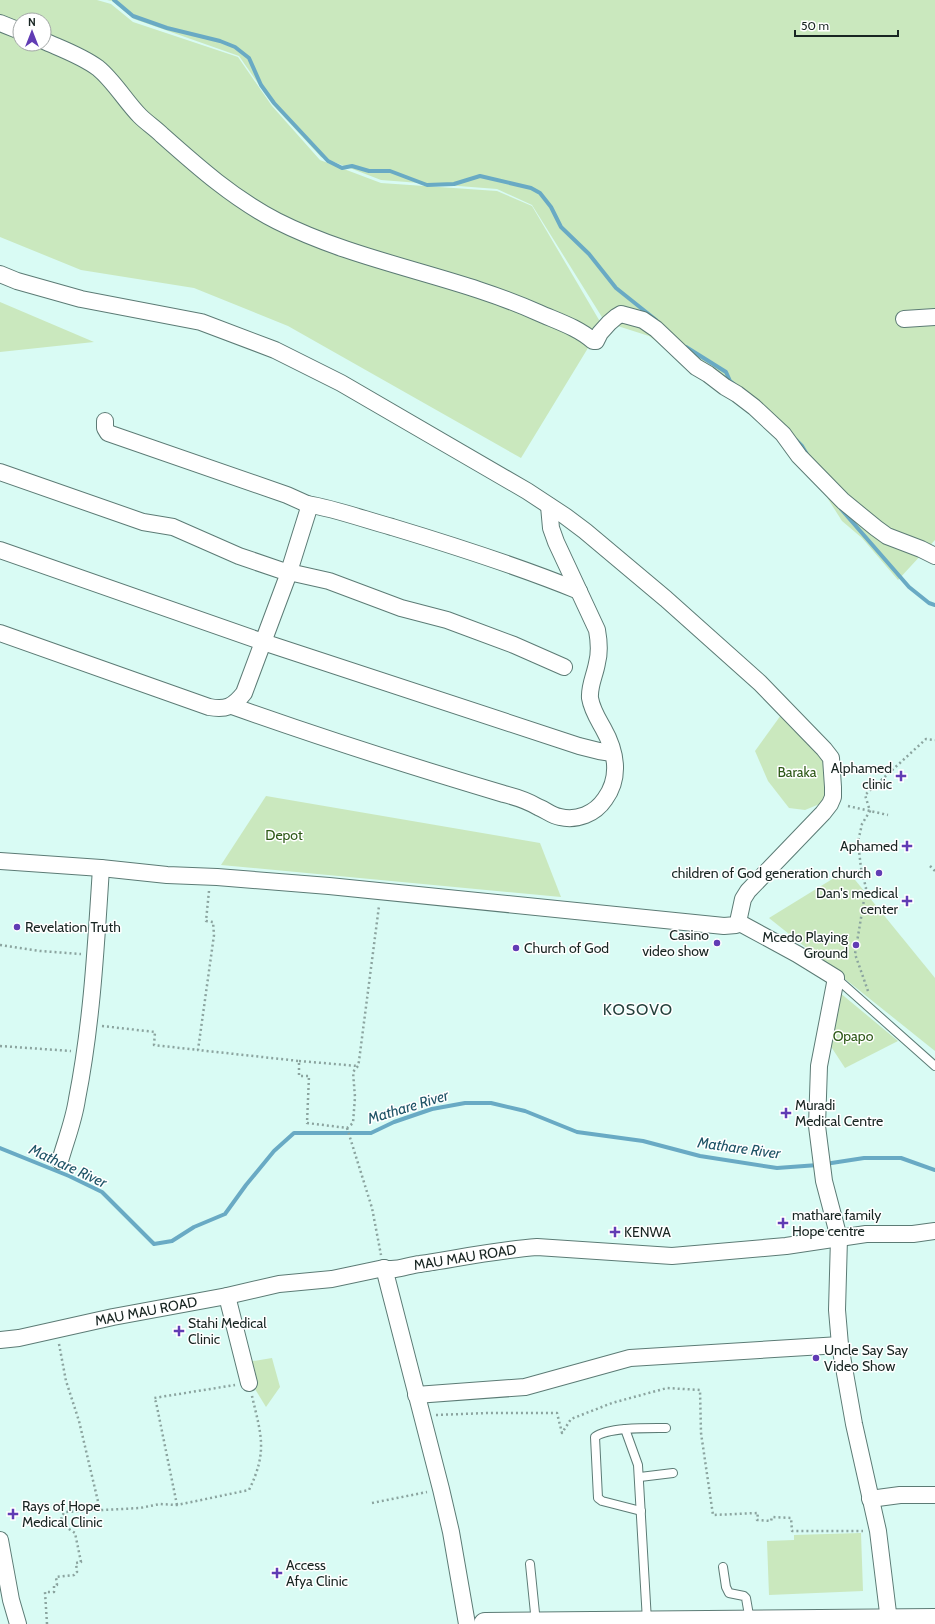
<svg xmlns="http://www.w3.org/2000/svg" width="935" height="1624" font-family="Cabin,sans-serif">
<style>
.green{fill:#cae8be;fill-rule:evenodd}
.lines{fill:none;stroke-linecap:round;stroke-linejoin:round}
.stream{stroke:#69aac4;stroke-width:4}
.service-casing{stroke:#5c7b75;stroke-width:10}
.minor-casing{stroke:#5c7b75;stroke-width:18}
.secondary-casing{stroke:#5c7b75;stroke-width:24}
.path{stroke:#8ba49f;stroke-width:2.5;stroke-dasharray:2 3;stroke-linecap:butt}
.service{stroke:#fff;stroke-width:8}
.minor{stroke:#fff;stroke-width:16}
.secondary{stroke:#fff;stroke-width:22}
.poi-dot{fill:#613cb4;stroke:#fff;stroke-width:1.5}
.labels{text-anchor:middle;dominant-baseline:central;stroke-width:3;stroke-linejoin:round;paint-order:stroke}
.poi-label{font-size:14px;fill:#182522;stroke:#fff;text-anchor:start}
.park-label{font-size:14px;fill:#2d5816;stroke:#fff}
.street-label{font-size:14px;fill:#182522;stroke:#fff}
.water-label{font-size:15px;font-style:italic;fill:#1f5467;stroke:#fff}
.quarter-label{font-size:16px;letter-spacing:1px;fill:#24413c;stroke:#fff}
</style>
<rect width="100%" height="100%" fill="#d9fbf4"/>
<g class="green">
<path d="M0 0H97L111 4 133 22 238 57 272 106 320 160 381 183 497 191 532 206 602 325 521 458 288 326 194 288 81 270 0 237ZM20 20H44V44H20Z"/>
<path d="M107 0H935V540L898 580 862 538 842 521 797 450 763 418 649 336 605 322 532 205 497 189 381 180 321 157 273 105 239 56 134 19 112 1Z"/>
<path d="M0 302 94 342 0 352Z"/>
<path d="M781 715 827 761V801L805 810 789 808 768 781 755 751Z"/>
<path d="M266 796 540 843 561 897 221 865Z"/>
<path d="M847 870 935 978V1051L769 918Z"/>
<path d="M839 992 898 1041 845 1068 826 1039Z"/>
<path d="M272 1358 280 1387 266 1407 255 1389 247 1362Z"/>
<path d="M861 1533 863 1591 769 1595 767 1541 794 1540V1535Z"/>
</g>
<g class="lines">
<g class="stream">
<path d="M114 0 133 16 167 28 220 41 235 47 249 58 261 85 274 103 328 161 342 168 352 166 369 171H390L427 185 454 184 480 176 531 188 540 193 551 207 561 227 589 254 616 288 656 320"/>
<path d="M686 347 726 372 730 381 734 384"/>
<path d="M796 440 802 446 808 456"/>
<path d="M841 509 909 587 929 603 935 605"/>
<path d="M0 1148 69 1176 102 1192 154 1244 172 1241 194 1227 225 1214 246 1185 274 1151 294 1133H371L394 1122 432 1109 465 1103H491L525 1111 577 1132 643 1141 700 1156 777 1168 818 1165"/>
<path d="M825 1164 864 1158H901L935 1170"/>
</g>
<g class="service-casing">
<g id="service">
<path d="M836 978 935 1066"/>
<path d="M625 1429 638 1465 647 1621"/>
<path d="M640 1477 673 1473"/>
<path d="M641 1511 602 1501 598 1498 595 1437C608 1427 648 1428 666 1428"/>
<path d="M530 1564 536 1623"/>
<path d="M723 1567 726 1587 729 1593 744 1596 746 1598 750 1621"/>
</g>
</g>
<g class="minor-casing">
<g id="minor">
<path d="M0 23 20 31"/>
<path d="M44 41C62 49 82 56 98 68 114 81 126 102 140 116 147 123 155 128 162 135 198 167 234 199 277 221 360 263 455 275 539 313 557 321 579 328 593 341H596L600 333 609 323 616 317 621 314 643 320 656 329 696 367 708 374 725 387 737 394 754 407 783 434 799 456 843 501 876 528 887 536 921 549 935 556"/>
<path d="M0 274 17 281 81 299 201 322 275 350 341 383 527 491 565 516 585 531 666 599 760 683 824 749 831 758 833 787V797L830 804 823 813 748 891 743 899 738 922 736 925 724 926 329 886 217 877 167 875 101 868 0 861"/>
<path d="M904 319 935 317"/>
<path d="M0 472 143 522 173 527 239 556 280 570 329 581 401 608 447 620 514 645 564 667"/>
<path d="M307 504C336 509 363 519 392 527 455 546 518 566 579 591"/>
<path d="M0 550 263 642 579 746 599 751 612 753"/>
<path d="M0 633 209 707C226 710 233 707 244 693L287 578 308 511 307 504 287 495 108 433 105 428V421"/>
<path d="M232 706C322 738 413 767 504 794 516 797 528 801 538 807 546 810 552 816 560 817 577 821 595 814 605 799 621 777 616 751 603 728 598 719 592 710 590 698 589 686 595 675 597 663 600 652 599 641 597 630L556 542 551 528 549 506"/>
<path d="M738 922 797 954 836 978 819 1066 817 1126 824 1181 839 1238 837 1310 840 1345 854 1424 878 1531 889 1621"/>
<path d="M60 1161C66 1140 74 1120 77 1099 92 1023 96 945 101 868"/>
<path d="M384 1268 441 1489 451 1532 467 1624"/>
<path d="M227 1296 249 1383"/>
<path d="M0 1340 19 1338 113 1317 227 1296 279 1284 332 1279 384 1268C395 1272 408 1265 420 1264 459 1258 498 1250 537 1247L672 1256 786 1246 866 1234H913L935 1231"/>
<path d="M416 1395 525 1387 630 1358 840 1345"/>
<path d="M870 1499 900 1495H935"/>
<path d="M0 1540 11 1600 18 1624"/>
</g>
</g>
<g class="secondary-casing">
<path id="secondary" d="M485 1624 935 1620"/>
</g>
<g class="path">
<path d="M848 806 888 815"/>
<path d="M930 866 935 871"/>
<path d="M209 891 206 921 213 922 214 935 198 1050 299 1061V1076H309L307 1123 347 1128 353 1123 355 1097 353 1072 358 1066 359 1061 379 906"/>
<path d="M0 945 40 951 81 954"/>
<path d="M868 991 855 954 866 888 861 868 858 842 862 824 870 811 865 795 926 739 935 740"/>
<path d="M102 1026 155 1032 154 1045 198 1050"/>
<path d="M0 1046 71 1051"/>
<path d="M299 1061 358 1066"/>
<path d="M347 1128 372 1208 381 1255"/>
<path d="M59 1344 66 1381 79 1421 100 1510"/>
<path d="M436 1415 487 1413H557L562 1433 571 1419 612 1403 667 1388 700 1390 701 1433 713 1515 758 1513 757 1520 771 1521 772 1517 791 1518 792 1531H863"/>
<path d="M372 1503 427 1492"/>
<path d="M177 1505 156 1402 154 1398 235 1385"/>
<path d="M47 1624 45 1592H54V1586L57 1585 56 1577 74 1575 75 1573 77 1572 76 1563 81 1562 75 1533 63 1525 61 1517 65 1512 140 1508 160 1504 177 1505 249 1490C268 1451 261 1435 252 1396"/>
</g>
<use href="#service" class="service"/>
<use href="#minor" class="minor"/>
<use href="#secondary" class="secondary"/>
</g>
<g class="poi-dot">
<path d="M899 770h4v4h4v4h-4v4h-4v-4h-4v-4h4z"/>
<path d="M905 840h4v4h4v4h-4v4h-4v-4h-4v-4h4z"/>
<circle cx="879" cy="873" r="4"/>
<path d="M905 895h4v4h4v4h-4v4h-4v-4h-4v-4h4z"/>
<circle cx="17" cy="927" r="4"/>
<circle cx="717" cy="943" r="4"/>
<circle cx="856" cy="945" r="4"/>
<circle cx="516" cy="948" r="4"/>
<path d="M784 1107h4v4h4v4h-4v4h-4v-4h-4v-4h4z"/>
<path d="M781 1217h4v4h4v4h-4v4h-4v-4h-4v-4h4z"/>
<path d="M613 1226h4v4h4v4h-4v4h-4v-4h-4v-4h4z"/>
<path d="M177 1325h4v4h4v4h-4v4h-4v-4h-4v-4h4z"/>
<circle cx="816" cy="1358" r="4"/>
<path d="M11 1508h4v4h4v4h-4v4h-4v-4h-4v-4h4z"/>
<path d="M275 1567h4v4h4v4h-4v4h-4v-4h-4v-4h4z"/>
</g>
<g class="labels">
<g class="poi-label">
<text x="892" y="768" text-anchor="end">Alphamed<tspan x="892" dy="16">clinic</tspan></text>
<text x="898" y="846" text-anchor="end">Aphamed</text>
<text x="871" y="873" text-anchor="end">children of God generation church</text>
<text x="898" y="893" text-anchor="end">Dan's medical<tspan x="898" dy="16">center</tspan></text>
<text x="25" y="927">Revelation Truth</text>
<text x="709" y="935" text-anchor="end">Casino<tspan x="709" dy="16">video show</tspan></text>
<text x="848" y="937" text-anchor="end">Mcedo Playing<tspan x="848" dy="16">Ground</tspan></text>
<text x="524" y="948">Church of God</text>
<text x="795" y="1105">Muradi<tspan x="795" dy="16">Medical Centre</tspan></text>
<text x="792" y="1215">mathare family<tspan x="792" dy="16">Hope centre</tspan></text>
<text x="624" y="1232">KENWA</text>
<text x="188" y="1323">Stahi Medical<tspan x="188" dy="16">Clinic</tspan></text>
<text x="824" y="1350">Uncle Say Say<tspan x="824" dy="16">Video Show</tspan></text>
<text x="22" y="1506">Rays of Hope<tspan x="22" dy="16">Medical Clinic</tspan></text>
<text x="286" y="1565">Access<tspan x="286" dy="16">Afya Clinic</tspan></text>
</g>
<g class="park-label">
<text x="797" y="772">Baraka</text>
<text x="284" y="835">Depot</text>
<text x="853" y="1036">Opapo</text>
</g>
<g class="street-label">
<text transform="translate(465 1257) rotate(-9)">MAU MAU ROAD</text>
<text transform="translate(146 1311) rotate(-11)">MAU MAU ROAD</text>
</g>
<g class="water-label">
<text transform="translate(408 1107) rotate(-17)">Mathare River</text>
<text transform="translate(739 1148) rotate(8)">Mathare River</text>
<text transform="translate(68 1166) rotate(25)">Mathare River</text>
</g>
<g class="quarter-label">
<text x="638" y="1009">KOSOVO</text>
</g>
</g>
<g transform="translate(32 32)"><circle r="19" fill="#ffffff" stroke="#a3a8a7"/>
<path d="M0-3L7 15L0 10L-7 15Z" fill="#613cb4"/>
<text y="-6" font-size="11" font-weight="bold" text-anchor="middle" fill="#182522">N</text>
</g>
<path d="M795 30v6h103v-6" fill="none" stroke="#182522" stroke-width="2"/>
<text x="801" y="30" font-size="12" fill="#182522" stroke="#ffffff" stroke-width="3" paint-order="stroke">50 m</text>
</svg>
